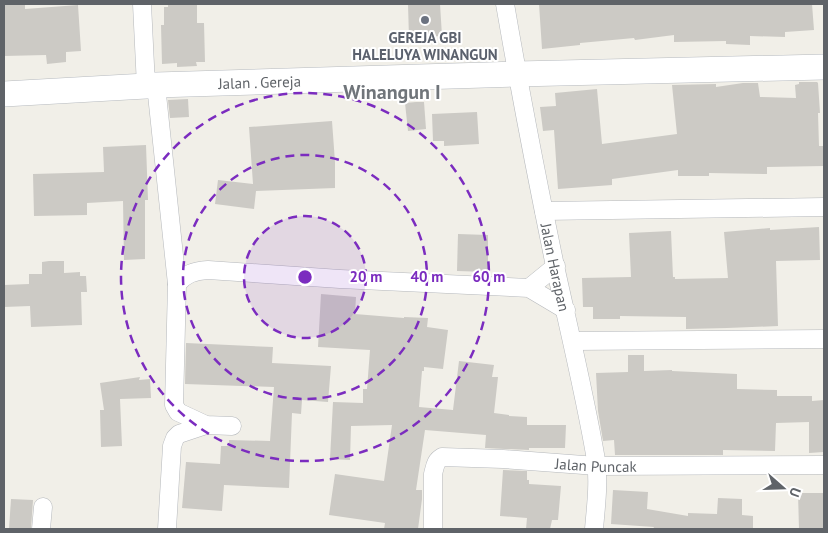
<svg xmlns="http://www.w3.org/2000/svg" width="828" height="533" font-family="'PT Sans',sans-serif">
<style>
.building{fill:#cccac5}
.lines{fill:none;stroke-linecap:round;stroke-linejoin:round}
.street-casing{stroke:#b5b8bc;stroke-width:19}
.secondary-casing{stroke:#b6babf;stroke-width:26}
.street{stroke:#fff;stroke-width:18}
.secondary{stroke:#fff;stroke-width:25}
.ring{fill:none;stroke:#7b2cbf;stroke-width:2.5;stroke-dasharray:9 6}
.worship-dot{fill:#6b7280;stroke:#fff;stroke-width:2}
.labels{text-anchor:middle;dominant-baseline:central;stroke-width:4;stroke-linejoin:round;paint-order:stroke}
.worship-label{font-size:15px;font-weight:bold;fill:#5b616d;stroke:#fff}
.street-label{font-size:15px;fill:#5f6368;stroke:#fff}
.district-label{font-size:20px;font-weight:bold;fill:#70757a;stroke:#fff}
.centre{fill:#7b2cbf;stroke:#fff;stroke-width:2.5}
.ring-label{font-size:15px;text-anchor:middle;font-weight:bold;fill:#7b2cbf;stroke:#fff;stroke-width:4;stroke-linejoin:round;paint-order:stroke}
</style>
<rect width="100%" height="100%" fill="#f1efe8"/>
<g class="building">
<path d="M4 4H25V9L78 5 81 51 66 52V62L47 64 46 55 4 56Z"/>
<path d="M168 4H197V23H204L205 62H196L197 66 177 67V63L162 64 161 25H164V7H168Z"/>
<path d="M408 4H440L442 36 409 38Z"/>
<path d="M539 4H812L814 30 785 32V37L750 36V45L726 44V41L674 42V35L635 40 634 38 580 43V45L542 49Z"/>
<path d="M799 82H817L818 83 820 113H818L819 146H824V166L767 167V174L709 173V176H678V170L612 179V185L558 189 554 130 543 131 540 107 556 106 555 93 597 89 602 144 677 134 672 85 716 84V87L743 83H758L760 97 796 98 795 85 799 84Z"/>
<path d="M188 99 189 117 170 118 168 100Z"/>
<path d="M416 102H424L426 129 408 131 405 103Z"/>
<path d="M477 112 479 144 444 146V141H433L432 114Z"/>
<path d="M332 121 335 162V188L256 191 254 209 215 204 218 180 253 184 249 127Z"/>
<path d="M146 145 148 200H145V259L124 260 123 201 87 203V215L34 216 33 174 104 172 103 147Z"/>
<path d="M819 227 820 260 776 261 778 326 727 328 686 329V317L620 316V319H593V307H583L582 278 631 277 629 233 671 231 673 277H675V279L728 278 724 232 770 228V230Z"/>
<path d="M458 234 488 235V272L457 271Z"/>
<path d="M49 261H64V273L80 272V276H86L87 292H81L82 325 31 327 30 306 4 307V285L29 284V274H42V262Z"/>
<path d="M321 294 356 297 355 314 404 318V317L428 318 427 327 448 330 443 369 424 367V371H422L419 407 453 410 459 361 494 365 492 377H498L494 413 509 415V416L527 417V425H566L565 448H529V450L485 448 486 435 425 430 416 490H422V499L418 529H384L385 523 329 515 335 474 384 481 392 425 351 426 350 460 330 459 333 402 363 403V389H367L370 350 318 347Z"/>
<path d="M186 343 273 347 272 363 331 366 328 402 302 400 301 414 292 413 289 488 224 485 222 511 182 508 186 462 220 464 221 446H229V440L270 441 274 387 185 384Z"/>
<path d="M628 355H644V371L672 370V371L737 374V389L777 390V396H812V401L824 400V452L809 453V422L776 423 775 451 723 450V455H615L614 440 603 441 598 411 596 373 628 372Z"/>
<path d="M140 377 139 380 150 379 151 398 120 399 122 446 101 447 100 410H104L100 383Z"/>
<path d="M503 470 527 471V480H529V484L561 486 558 520H552L550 529H526L527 518 500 516Z"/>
<path d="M613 490 648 492 647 509 688 516V513L717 514 718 498 742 499V515L753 516V529H653L654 527 611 524Z"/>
<path d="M798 493H824V529H799Z"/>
<path d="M11 499 33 500 31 529H9Z"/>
</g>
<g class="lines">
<g class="street-casing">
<g id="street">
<path d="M142 4 146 86"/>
<path id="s1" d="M505 4C520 91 537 179 555 266 569 330 585 395 596 460 599 483 596 506 594 529"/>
<path d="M156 85 177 284"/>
<path d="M544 211 824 207"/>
<path d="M529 288 556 266"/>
<path d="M573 341 824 339"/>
<path d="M232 426 206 425 178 412 174 405 177 284C185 274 194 271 208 270L340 279 529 288 566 310"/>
<path d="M41 529 43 507"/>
<path d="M167 529 172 446 175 438 179 434 206 425"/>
<path id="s2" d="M433 529V474C435 467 435 461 442 457L503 459 597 466 824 465"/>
</g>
</g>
<g class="secondary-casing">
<g id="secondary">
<path id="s3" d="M4 94 146 86 156 85 517 74 824 67"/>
</g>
</g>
<use href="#street" class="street"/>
<use href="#secondary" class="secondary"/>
</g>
<circle cx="305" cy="277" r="61" fill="#7b2cbf" fill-opacity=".12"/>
<g class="ring">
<circle cx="305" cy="277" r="61"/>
<circle cx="305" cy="277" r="122"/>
<circle cx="305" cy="277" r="184"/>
</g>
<circle class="worship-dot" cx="425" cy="20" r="5"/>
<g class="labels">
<g class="worship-label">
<text x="425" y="37">GEREJA GBI<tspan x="425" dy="17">HALELUYA WINANGUN</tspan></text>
</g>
<g class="street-label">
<text stroke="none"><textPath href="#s3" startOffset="256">Jalan . Gereja</textPath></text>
<text stroke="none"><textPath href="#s1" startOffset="268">Jalan Harapan</textPath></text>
<text stroke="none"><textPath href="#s2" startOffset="229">Jalan Puncak</textPath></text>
</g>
<g class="district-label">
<text x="392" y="92">Winangun I</text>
</g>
</g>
<circle cx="305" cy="277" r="8" class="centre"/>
<g class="ring-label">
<text x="366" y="282">20 m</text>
<text x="427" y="282">40 m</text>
<text x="489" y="282">60 m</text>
</g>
<rect width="828" height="533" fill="none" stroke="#5f6368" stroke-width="10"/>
<g transform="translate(783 488) rotate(110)" stroke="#ffffff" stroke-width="4" paint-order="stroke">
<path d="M0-4L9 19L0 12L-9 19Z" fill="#5f6368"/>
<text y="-8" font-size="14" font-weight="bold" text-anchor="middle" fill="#5f6368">U</text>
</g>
</svg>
